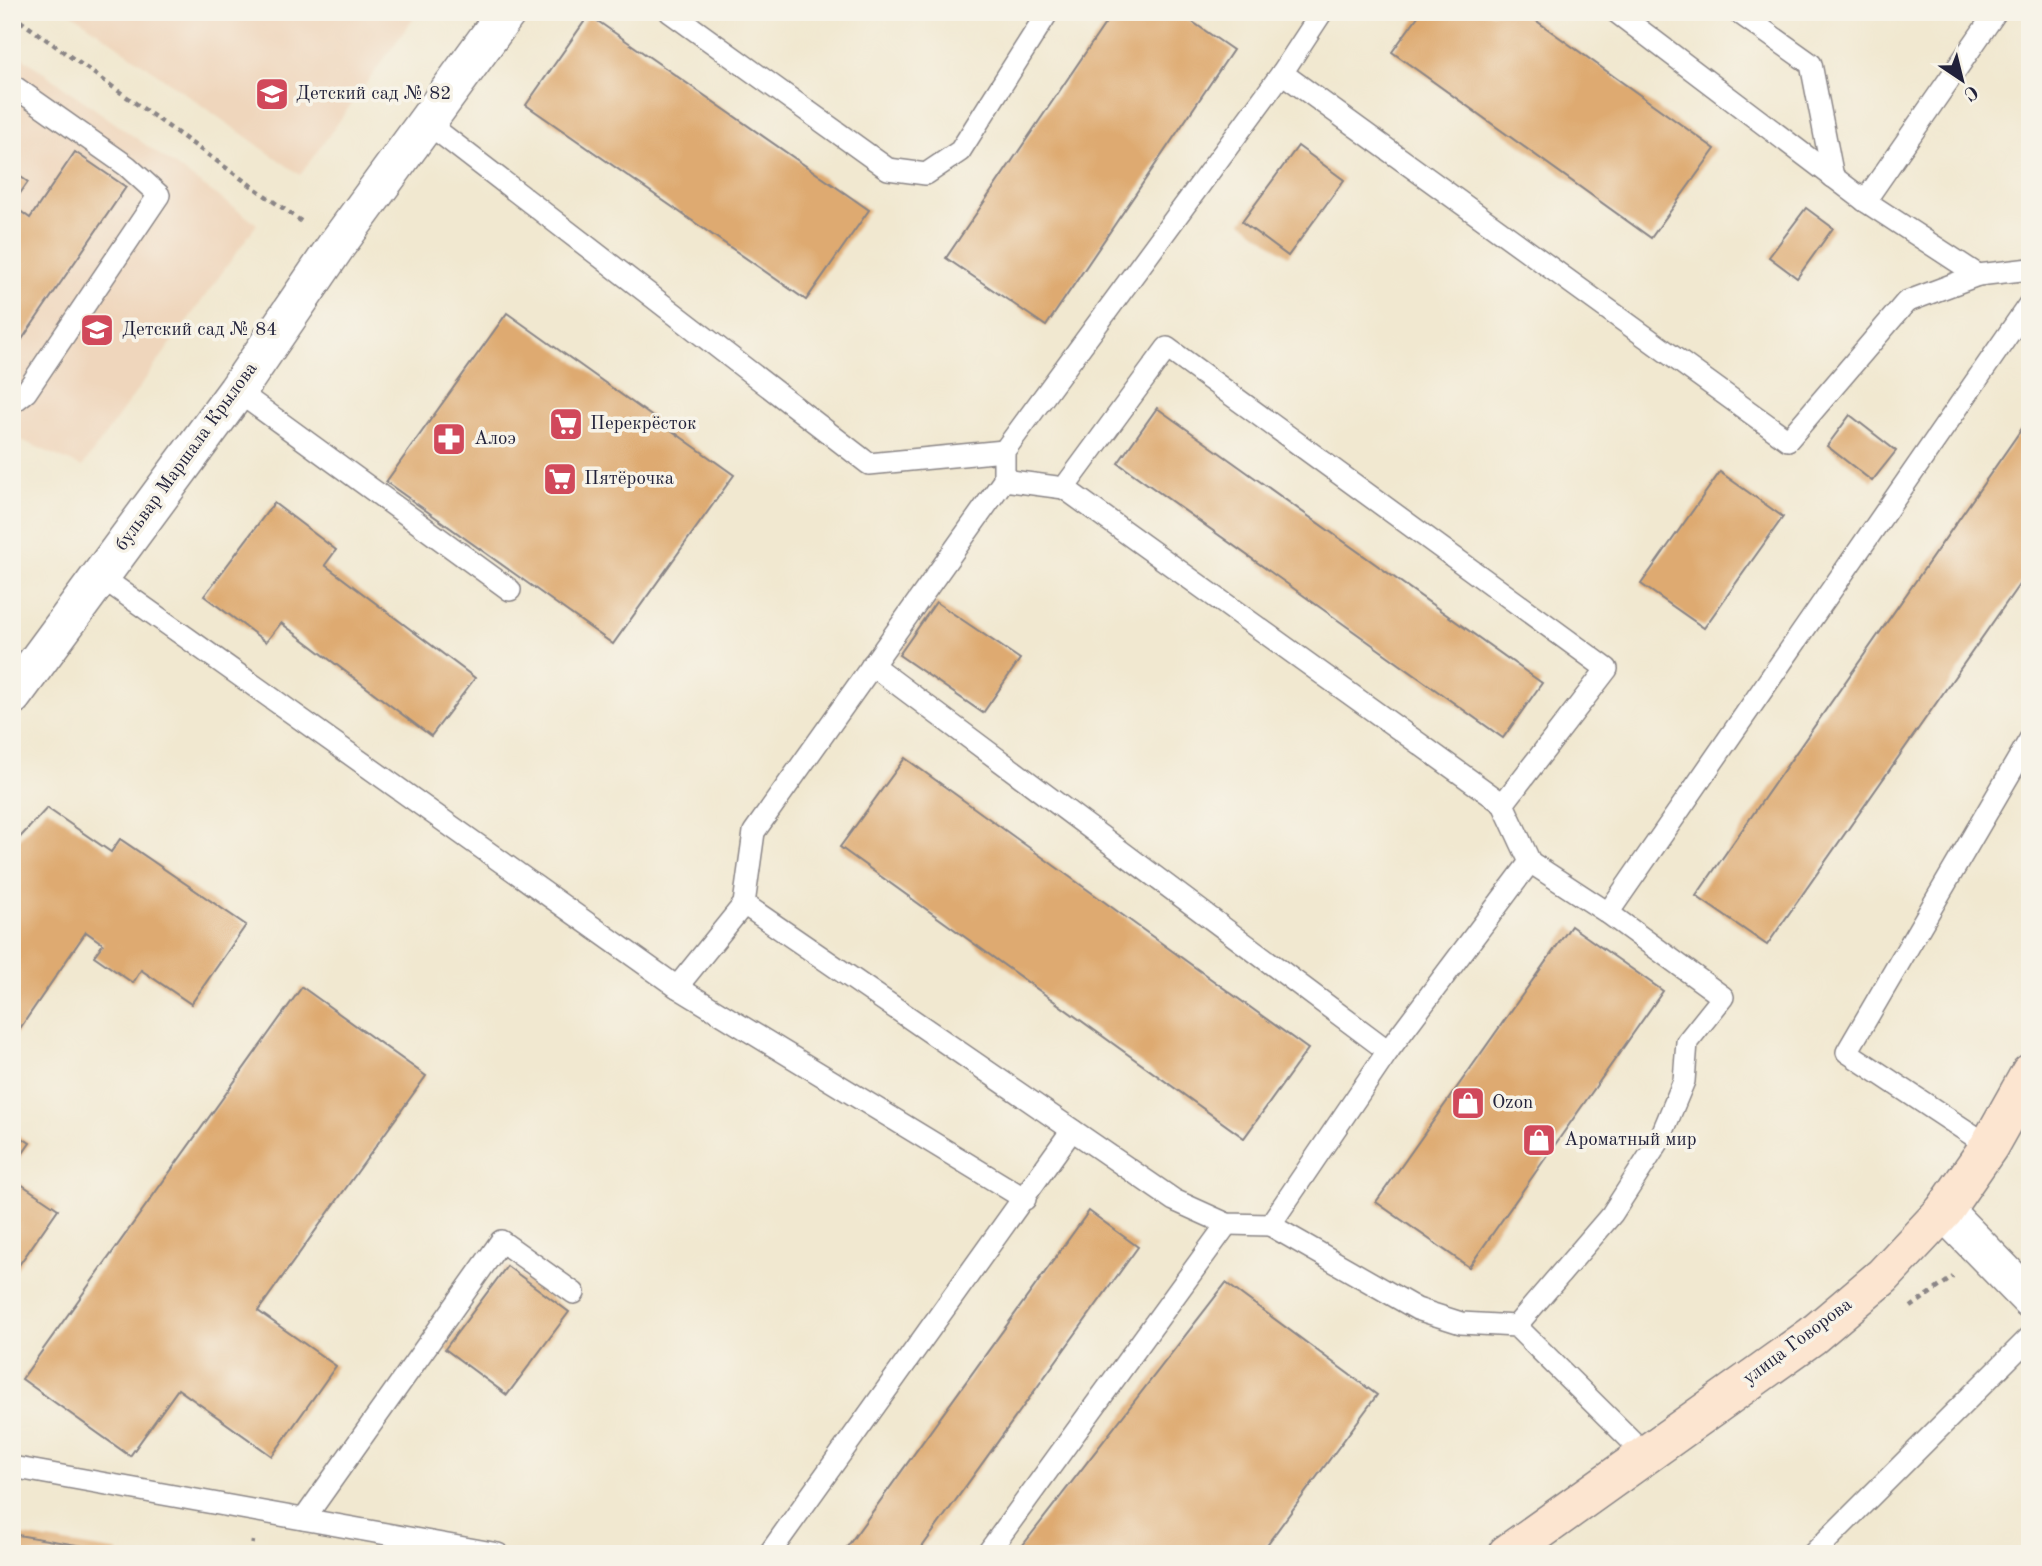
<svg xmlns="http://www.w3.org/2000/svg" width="2042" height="1566" font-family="'Old Standard TT',serif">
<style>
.built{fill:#efd6bc}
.building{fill:#deaa71}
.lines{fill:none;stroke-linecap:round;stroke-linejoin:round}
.lane-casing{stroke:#8a8586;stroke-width:24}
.street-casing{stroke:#8a8586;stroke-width:41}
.secondary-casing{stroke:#8a8586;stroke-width:41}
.path{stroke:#8a8586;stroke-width:4.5;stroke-dasharray:5 5;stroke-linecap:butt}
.lane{stroke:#fff;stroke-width:21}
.street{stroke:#fff;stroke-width:38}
.secondary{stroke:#fce5d0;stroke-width:38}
.labels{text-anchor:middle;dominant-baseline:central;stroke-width:7;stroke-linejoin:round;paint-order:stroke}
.poi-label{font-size:19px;fill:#22223b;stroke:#f7f3e8;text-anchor:start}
.street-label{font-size:19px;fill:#22223b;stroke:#f7f3e8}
</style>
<rect width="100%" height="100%" fill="#f7f3e8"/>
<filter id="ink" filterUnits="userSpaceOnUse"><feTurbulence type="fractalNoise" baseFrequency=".0143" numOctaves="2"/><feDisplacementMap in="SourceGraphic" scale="14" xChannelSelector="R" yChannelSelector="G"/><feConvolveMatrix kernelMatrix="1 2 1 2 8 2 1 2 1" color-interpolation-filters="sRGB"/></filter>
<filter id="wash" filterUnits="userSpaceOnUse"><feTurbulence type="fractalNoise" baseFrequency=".00686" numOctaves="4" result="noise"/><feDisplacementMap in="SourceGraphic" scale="28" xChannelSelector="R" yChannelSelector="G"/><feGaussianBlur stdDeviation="1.57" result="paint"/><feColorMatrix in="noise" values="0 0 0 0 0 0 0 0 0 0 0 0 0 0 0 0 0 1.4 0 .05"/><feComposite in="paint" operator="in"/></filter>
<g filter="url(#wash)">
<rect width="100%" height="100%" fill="#f1e8d0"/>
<g class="built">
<path d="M70 12H418L300 175Z"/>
<path d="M12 50 257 224 82 467 12 436Z"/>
</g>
<g id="blocks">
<g class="building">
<path d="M1113 12H1178L1233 50 1046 326 946 258Z"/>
<path d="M1421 12H1524L1715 149 1651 238 1392 52Z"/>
<path d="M589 15 869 210 806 300 526 105Z"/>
<path d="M1298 146 1344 180 1288 256 1242 222Z"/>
<path d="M75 152 126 187 12 354V249L16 244 12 241V171L28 182 12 205 30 218Z"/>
<path d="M1806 208 1833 228 1797 278 1769 257Z"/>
<path d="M507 313 734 475 613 644 386 482Z"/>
<path d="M1157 408 1542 683 1503 738 1118 463Z"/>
<path d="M1850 415 1896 451 1872 481 1827 446Z"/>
<path d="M2030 417V569L1767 945 1696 896Z"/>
<path d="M1720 472 1783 517 1704 628 1641 584Z"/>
<path d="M274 503 336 550 325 565 475 678 431 736 281 623 266 642 204 596Z"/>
<path d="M12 564 19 569 12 579Z"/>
<path d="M936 602 1020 659 983 713 899 655Z"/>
<path d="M905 758 1308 1049 1244 1138 840 847Z"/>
<path d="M47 808 111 852 120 839 246 925 191 1004 141 970 133 983 94 956 103 944 86 932 12 1040V846Z"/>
<path d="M1571 926 1663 991 1469 1267 1376 1202Z"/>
<path d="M302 987 426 1076 258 1311 336 1366 272 1456 178 1389 130 1456 22 1379Z"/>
<path d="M12 1131 30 1143 12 1169Z"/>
<path d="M12 1178 58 1209 12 1275Z"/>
<path d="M1089 1211 1138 1247 917 1554H842Z"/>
<path d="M507 1266 569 1312 507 1395 445 1349Z"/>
<path d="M1226 1283 1377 1395 1260 1554H1016Z"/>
<path d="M12 1534 118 1552V1554H12Z"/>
</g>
</g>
</g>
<g filter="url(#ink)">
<use href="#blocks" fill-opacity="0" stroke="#8a8586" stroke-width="2"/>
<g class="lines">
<g class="lane-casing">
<g id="lane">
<path d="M670 12 888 169 926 174 960 151 1048 12"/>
<path d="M1616 12 1865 201 1978 275 2030 269"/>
<path d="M1738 12 1811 64 1833 177"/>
<path d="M1282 73 1788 440 1906 302 1978 275"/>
<path d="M12 85 127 166 159 195 26 392 12 403"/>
<path d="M426 122 869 464 1004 451"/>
<path d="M1865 201 1996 12"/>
<path d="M237 391 510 590"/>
<path d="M1004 480 1064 488 1167 348 1607 669 1503 804 1530 862"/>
<path d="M1064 488 1503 804"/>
<path d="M100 576 677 987 744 904 754 832 1004 480V451L1282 73 1322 12"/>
<path d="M872 665 1388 1051"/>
<path d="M744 904 1174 1200 1227 1224 1270 1225"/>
<path d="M677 987 1025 1199"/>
<path d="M1989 1146 1847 1052 2030 739"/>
<path d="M1516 1326 1612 1214 1659 1141 1684 1081 1687 1042 1723 997 1608 913"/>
<path d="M1645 1454 1516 1326 1461 1323 1417 1309 1270 1225 1388 1051 1530 862 1608 913 2030 303"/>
<path d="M12 1467 498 1554"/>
<path d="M304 1519 501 1241 574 1293"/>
<path d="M769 1554 1072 1130"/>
<path d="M987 1554 1227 1224"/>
<path d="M1813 1554 2030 1337"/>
</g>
</g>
<g class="street-casing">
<g id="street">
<path d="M12 696 237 391 336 246 507 12"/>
<path d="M1944 1211 2030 1299"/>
</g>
</g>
<g class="secondary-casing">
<path id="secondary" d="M1507 1554 1812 1336 1883 1276 1944 1211 1989 1146 2030 1073"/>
</g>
<g class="path">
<path d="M12 15 305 224"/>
<path d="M1911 1307 1953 1277"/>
<path d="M251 1554 253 1541"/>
</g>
<use href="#lane" class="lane"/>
<use href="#street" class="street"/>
<use href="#secondary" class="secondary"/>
</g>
</g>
<defs>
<g id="school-square" transform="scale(1.75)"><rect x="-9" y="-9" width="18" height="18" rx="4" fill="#d1495b" stroke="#f7f3e8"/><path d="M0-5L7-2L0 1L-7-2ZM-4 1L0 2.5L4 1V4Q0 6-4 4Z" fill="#fff"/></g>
<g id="supermarket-square" transform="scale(1.75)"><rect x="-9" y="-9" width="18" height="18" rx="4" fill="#d1495b" stroke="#f7f3e8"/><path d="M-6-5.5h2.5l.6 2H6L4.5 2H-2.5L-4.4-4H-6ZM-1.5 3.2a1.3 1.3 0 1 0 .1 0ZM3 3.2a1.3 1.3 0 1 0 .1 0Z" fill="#fff"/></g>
<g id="pharmacy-square" transform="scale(1.75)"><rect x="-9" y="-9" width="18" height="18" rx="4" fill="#d1495b" stroke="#f7f3e8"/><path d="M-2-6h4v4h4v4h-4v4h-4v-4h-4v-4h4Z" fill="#fff"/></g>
<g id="shop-square" transform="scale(1.75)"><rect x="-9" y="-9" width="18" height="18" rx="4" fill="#d1495b" stroke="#f7f3e8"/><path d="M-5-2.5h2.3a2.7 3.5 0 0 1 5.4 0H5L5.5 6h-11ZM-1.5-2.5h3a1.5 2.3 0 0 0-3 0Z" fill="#fff"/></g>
</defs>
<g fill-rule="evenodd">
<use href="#school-square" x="272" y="94"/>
<use href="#school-square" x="97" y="330"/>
<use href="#supermarket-square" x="566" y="424"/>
<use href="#pharmacy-square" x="449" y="439"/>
<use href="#supermarket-square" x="560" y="479"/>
<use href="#shop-square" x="1468" y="1103"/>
<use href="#shop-square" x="1539" y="1140"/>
</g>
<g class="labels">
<g class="poi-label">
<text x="296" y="94">Детский сад № 82</text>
<text x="122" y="330">Детский сад № 84</text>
<text x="590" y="424">Перекрёсток</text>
<text x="474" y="439">Алоэ</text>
<text x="584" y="479">Пятёрочка</text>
<text x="1492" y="1103">Ozon</text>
<text x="1564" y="1140">Ароматный мир</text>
</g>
<g class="street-label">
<text transform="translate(187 457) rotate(-54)">бульвар Маршала Крылова</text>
<text transform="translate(1798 1342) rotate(-37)">улица Говорова</text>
</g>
</g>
<rect width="2042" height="1566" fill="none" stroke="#f7f3e8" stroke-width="42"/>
<g transform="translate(1962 80) rotate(145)" stroke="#f7f3e8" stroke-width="5" paint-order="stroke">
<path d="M0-5L12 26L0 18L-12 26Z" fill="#22223b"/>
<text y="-10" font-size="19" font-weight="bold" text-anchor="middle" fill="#22223b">С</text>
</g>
</svg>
